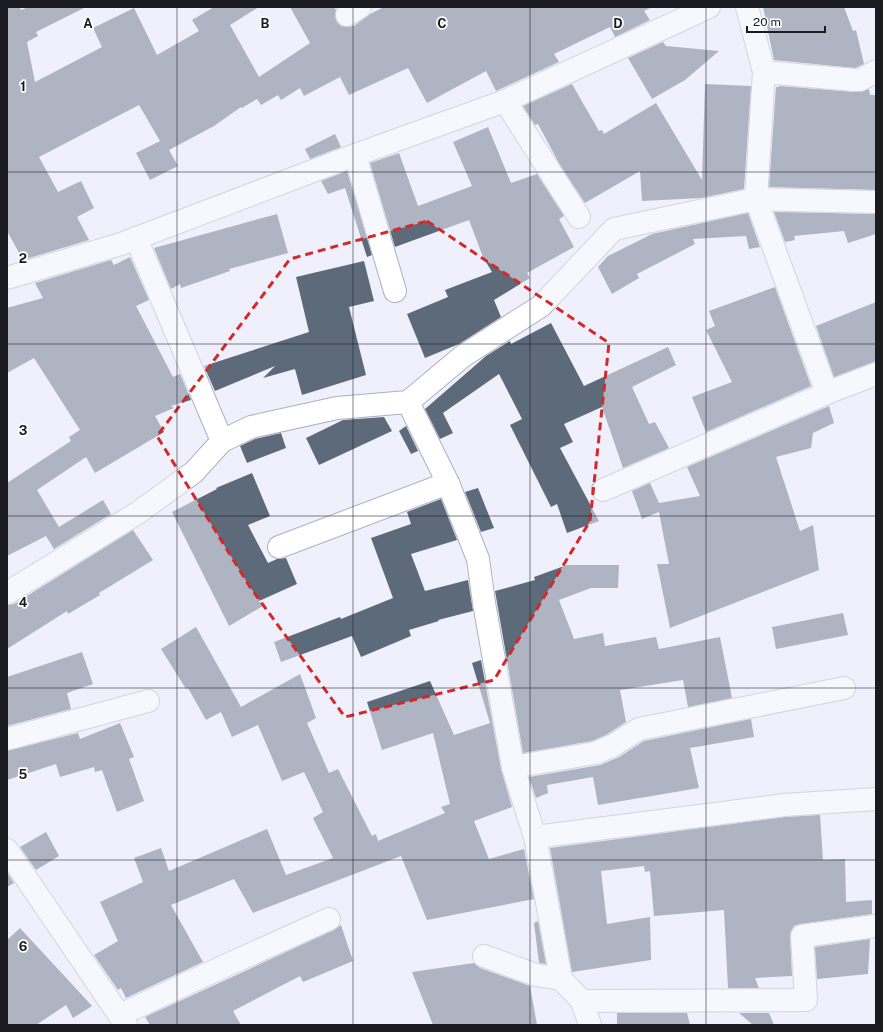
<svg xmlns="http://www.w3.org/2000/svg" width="883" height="1032" font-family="'Public Sans',sans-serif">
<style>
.building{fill:#5d6a79}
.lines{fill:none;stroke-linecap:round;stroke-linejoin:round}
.street-casing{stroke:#b0afc3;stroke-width:24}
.street{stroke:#fff;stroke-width:22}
.marked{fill:none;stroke:#d62828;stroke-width:3;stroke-dasharray:8 5;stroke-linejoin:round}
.grid{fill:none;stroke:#1a1a21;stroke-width:1;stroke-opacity:0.55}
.grid-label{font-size:13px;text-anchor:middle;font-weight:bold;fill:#1a1a21;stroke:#fff;stroke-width:3.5;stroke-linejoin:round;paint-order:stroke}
</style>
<rect width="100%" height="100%" fill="#f0f0fd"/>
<g class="building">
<path d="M7 7H20L21 10 28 7H86L36 32 38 36 27 42 35 82 102 47 93 28 134 8 157 55 199 31 192 20 214 7H259L230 25 259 77 310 43 290 7H334L336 10 335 16 337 22 341 26 347 27 354 26 370 14 384 7H652L644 11 650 20 615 37 610 27 554 54 559 62 496 91 486 71 427 103 408 68 349 95 340 77 304 96 300 88 281 100 278 95 261 105 257 99 242 108 241 107 214 126 169 150 178 166 150 180 136 153 160 141 139 105 39 157 58 192 81 181 94 208 77 217 89 240 23 260 7 231Z"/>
<path d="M763 7H844L853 31 856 30 864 64 855 68 774 60Z"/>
<path d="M663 42 666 46 719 51 685 80 652 99 628 58Z"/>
<path d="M572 84 599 131 602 130 604 134 656 103 702 180 705 84 751 86 744 189 701 198 642 201 640 171 585 203 560 165 538 124 535 125 523 106Z"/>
<path d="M779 86 854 92H860L869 89 870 95H876V190L769 187 776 87H779Z"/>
<path d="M488 127 511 183 537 174 564 216 559 219 574 247 527 273 530 278 494 300 501 317 459 344 425 358 407 314 448 297 445 290 492 272 483 257 469 220 395 247 370 163 399 153 418 206 472 186 453 142Z"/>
<path d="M335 134 341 147 310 159 305 149Z"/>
<path d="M347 171 372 255 367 257 345 188 328 194 321 181Z"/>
<path d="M774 212 876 214V234L848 243 844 231 794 236 795 240 785 242Z"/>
<path d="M748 213 760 247 749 249 746 236 693 239 695 244 637 274 639 278 612 294 598 267 608 256 652 234Z"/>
<path d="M277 214 288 253 229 269 230 271 181 288 180 284 171 289 154 248Z"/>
<path d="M130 257 149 300 136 306 173 377 180 374 191 400 171 406 174 408 155 416 164 432 95 473 86 457 37 490 59 527 103 500 111 514 54 549 46 536 7 556V483L71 441 69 437 80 430 34 358 7 373V308L43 298 35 283 111 260 114 265Z"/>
<path d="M364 261 374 301 349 307 366 375 302 395 295 369 263 378 275 366 215 391 204 366 309 332 296 277Z"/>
<path d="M775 287 811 386 706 432 692 397 732 382 706 330 715 326 709 311Z"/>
<path d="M876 302V361L834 377 816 326Z"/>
<path d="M551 323 584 386 668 347 676 365 632 387 649 424 655 422 669 448 623 468 602 407 564 424 573 442 560 448 599 521 567 533 557 504 551 507 510 425 522 419 499 374 443 413 453 433 440 439 425 409 486 356 510 341 511 344Z"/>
<path d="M829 406 834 423 813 433 811 448 776 457 800 531 813 525 819 570 670 628 657 564H669L659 512 642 519 632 491 650 483 659 503 700 496 687 467Z"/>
<path d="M384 417 392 431 319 465 306 438 343 420Z"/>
<path d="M406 426 418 451 411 454 399 431Z"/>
<path d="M281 433 286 448 247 463 240 446 255 439Z"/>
<path d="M252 473 270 516 248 525 268 563 277 559 286 558 297 584 259 601 263 606 229 626 172 512 217 489 216 488Z"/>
<path d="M478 488 494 528 481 532 465 492Z"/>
<path d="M441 499 457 540 411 554 425 591 468 580 473 611 438 620 439 621 409 630 411 636 361 657 352 636 281 662 274 642 340 617 341 619 393 598 371 538 411 524 407 512Z"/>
<path d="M133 530 153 560 99 593 100 595 68 614 67 611 7 649V605L14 604Z"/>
<path d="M567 565H619L618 588H591L559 600 574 639 603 633 605 646 656 637 659 649 720 637 732 698 688 707 683 680 620 690 626 722 606 735 592 741 523 753 495 591 535 580 534 577Z"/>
<path d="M843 613 848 635 776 649 772 627Z"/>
<path d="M196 627 241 707 300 674 316 718 307 723 329 773 338 769 372 836 376 834 378 841 445 813 441 807 450 804 433 733 382 750 367 702 430 681 454 735 490 723 472 663 481 660 501 769 512 807 474 821 489 859 524 849 534 899 427 920 401 856 253 913 234 879 171 905 203 962 126 998 121 988 118 990 94 955 118 941 100 902 143 882 134 858 161 848 169 871 267 829 286 875 333 858 313 818 323 812 304 772 282 781 258 725 232 737 221 712 206 720 188 688 186 689 161 649Z"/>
<path d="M82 652 93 684 67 693 71 709 7 726V677Z"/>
<path d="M751 719 754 737 690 748 699 788 598 805 593 777 547 785 548 793 536 798 529 777 600 765 619 757 644 741Z"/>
<path d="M120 723 134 757 129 759 144 801 117 812 102 770 95 772 94 767 60 777 56 764 7 780V751L78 733 80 739Z"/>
<path d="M820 815 823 860 845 859 846 902 872 900V914L800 924 794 926 791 931 790 937 792 976 755 978 759 988H728L724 910 654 916 650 871 645 872 644 866 601 871 607 924 650 917 651 960 572 972 550 848 785 817Z"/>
<path d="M46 832 59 856 36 870 20 847Z"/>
<path d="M7 872 14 883 7 887Z"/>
<path d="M538 921 546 964 539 963 534 923Z"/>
<path d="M341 925 353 961 303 982 300 976 233 1011 241 1025H150L145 1017 334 930Z"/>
<path d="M20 928 81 994 92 1006 73 1018 66 1005 36 1025H7V940Z"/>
<path d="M870 939 868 974 817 979 815 947Z"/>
<path d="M474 963 480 968 530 986 537 1025H433L412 972Z"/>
<path d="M617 1013H687L690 1025H617Z"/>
<path d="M739 1013H769L774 1025H753Z"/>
</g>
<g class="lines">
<g class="street-casing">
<g id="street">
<path d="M747 7 764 72 756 199 827 393"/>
<path d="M347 15 360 7"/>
<path d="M764 72 854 80H860L876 71"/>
<path d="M505 101 579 217"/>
<path d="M355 155 395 291"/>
<path d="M136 238 222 441"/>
<path d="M7 278 121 244 355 155 505 101 709 7"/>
<path d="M408 402 448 483 478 559 484 603 513 767 535 837 561 979"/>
<path d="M603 490 827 393 876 374"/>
<path d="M279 547 448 483"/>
<path d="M7 593 139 512 194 472 222 441 251 427 337 408 408 402 463 356 541 306 614 229 756 199 876 202"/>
<path d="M7 739 148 701"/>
<path d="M513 767 595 753 612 746 639 729 844 688"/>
<path d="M535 837 784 805 876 799"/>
<path d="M7 850 126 1025"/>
<path d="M484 956 536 975 561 979 582 1001 590 1025"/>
<path d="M582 1001 806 1000 802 936 876 926"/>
<path d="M120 1015 229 964 329 919"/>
</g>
</g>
<use href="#street" class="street"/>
</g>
<path d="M0 0H883V1032H0ZM427 221 609 343 590 521 494 680 345 717 250 587 157 436 290 259Z" fill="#f0f0fd" fill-opacity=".55" fill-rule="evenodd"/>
<path class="marked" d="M427 221 609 343 590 521 494 680 345 717 250 587 157 436 290 259Z"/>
<path class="grid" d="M177 7V1025M353 7V1025M530 7V1025M706 7V1025M7 172H876M7 344H876M7 516H876M7 688H876M7 860H876"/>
<g class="grid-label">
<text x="88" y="28">A</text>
<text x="265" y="28">B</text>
<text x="442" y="28">C</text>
<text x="618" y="28">D</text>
<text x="23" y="91">1</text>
<text x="23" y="263">2</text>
<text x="23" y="435">3</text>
<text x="23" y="607">4</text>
<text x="23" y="779">5</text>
<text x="23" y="951">6</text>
</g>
<rect width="883" height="1032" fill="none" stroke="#1a1a21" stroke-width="16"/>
<path d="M747 26v6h78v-6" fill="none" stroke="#1a1a21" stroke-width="2"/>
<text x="753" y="26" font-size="12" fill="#1a1a21" stroke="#ffffff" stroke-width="3" paint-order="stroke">20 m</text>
</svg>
